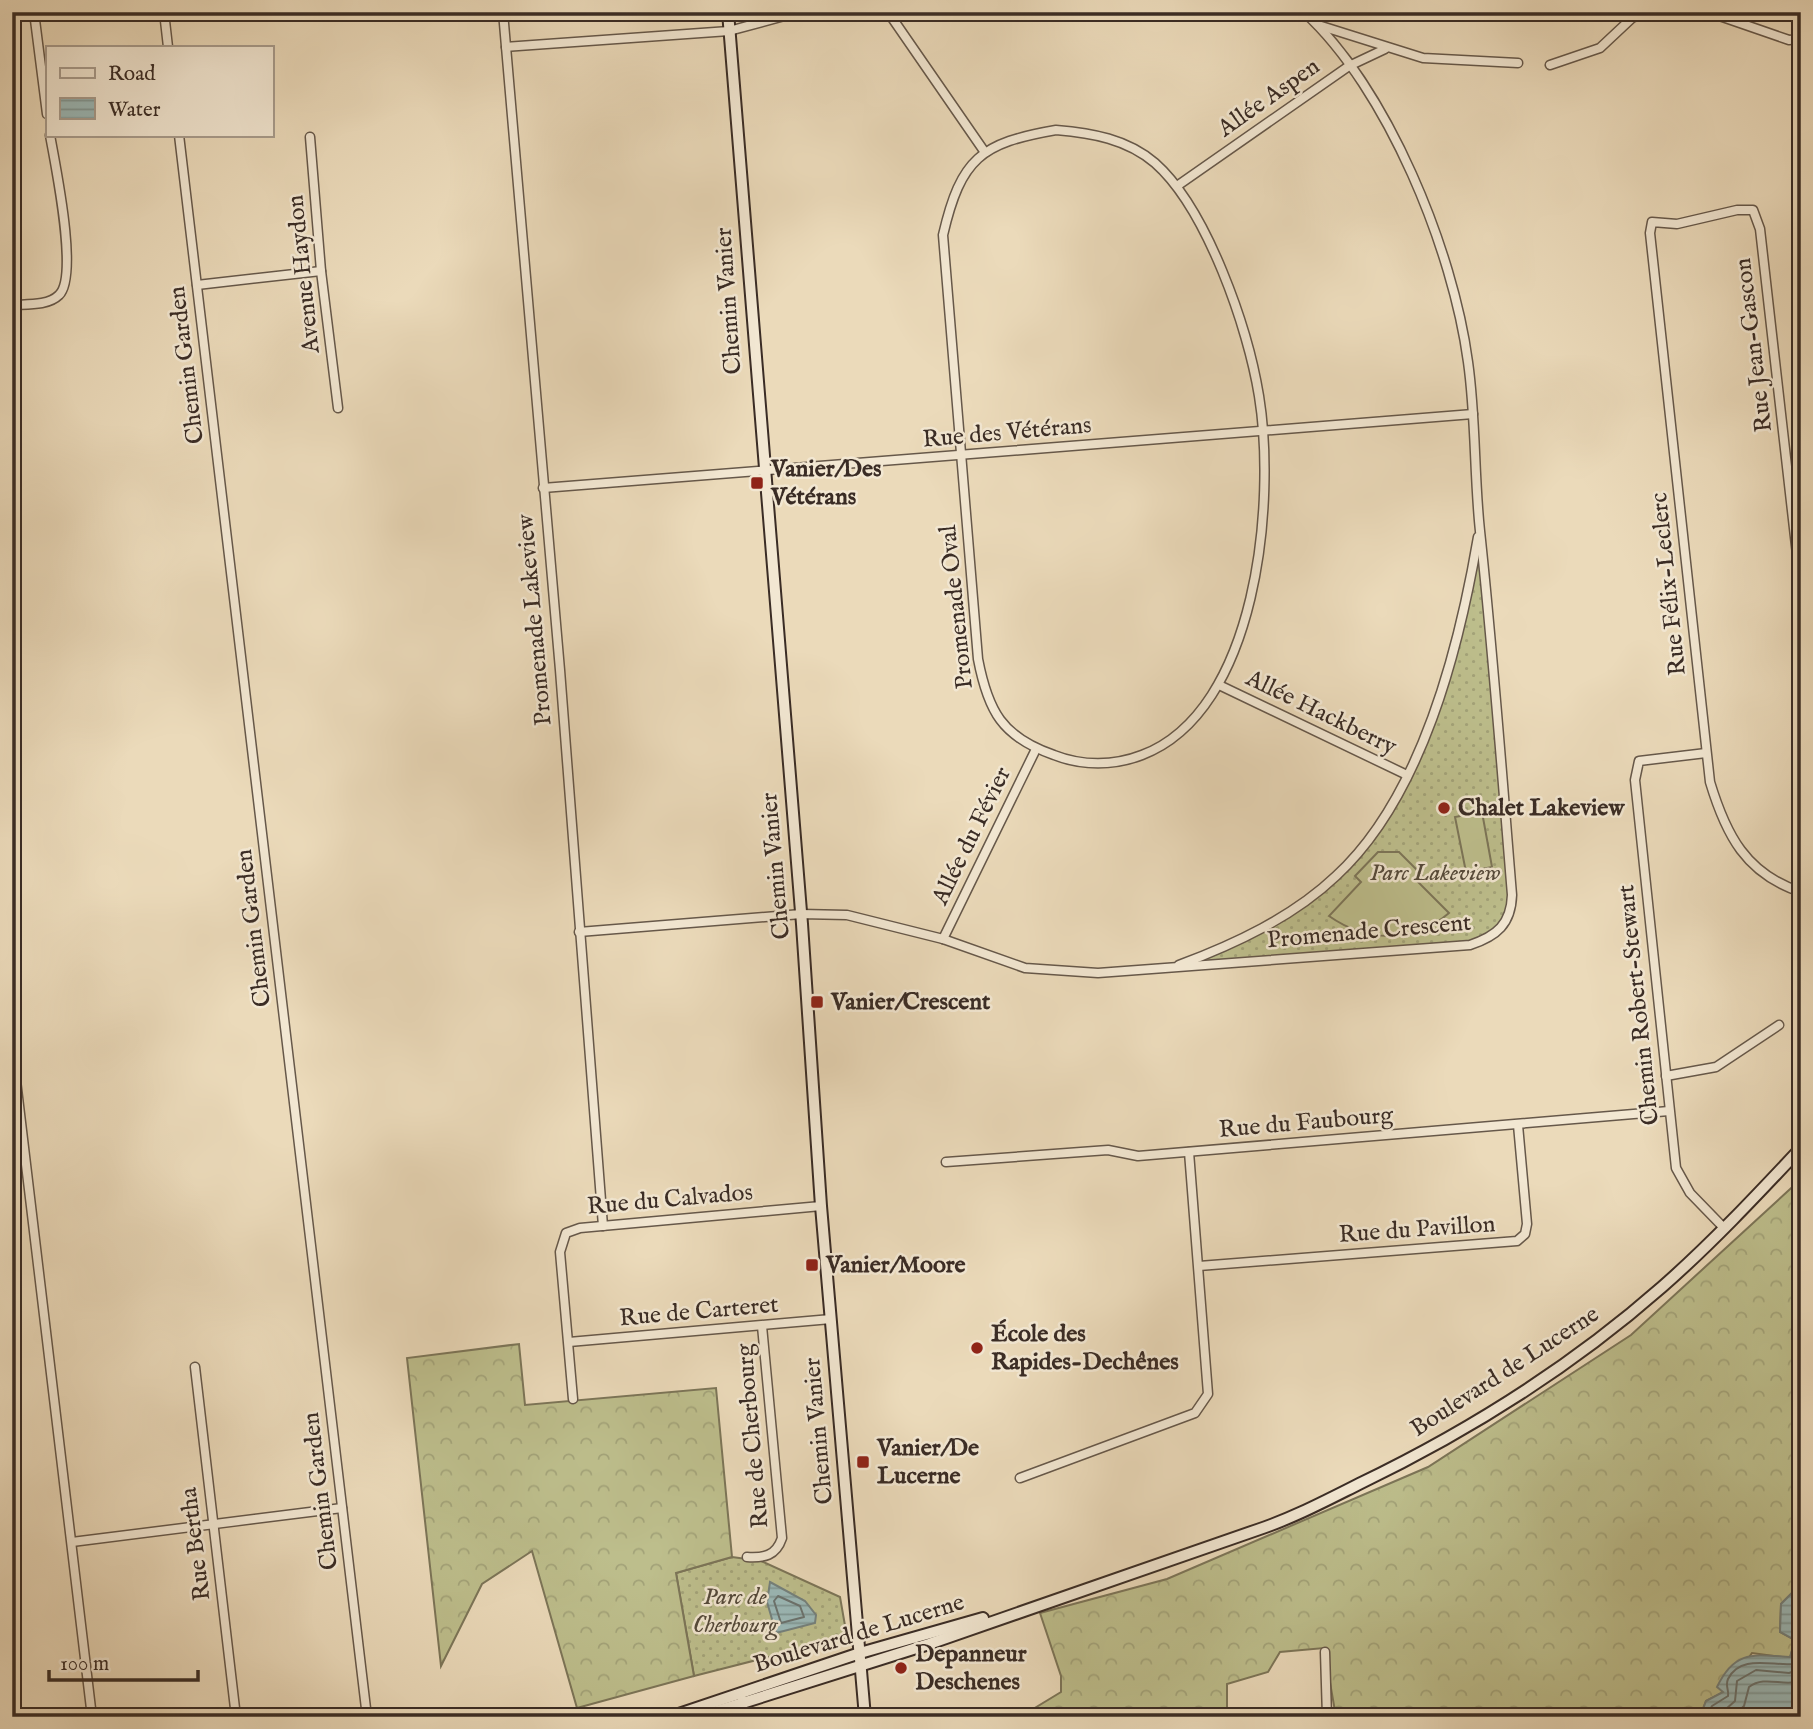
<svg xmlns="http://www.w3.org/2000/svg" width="1813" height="1729" font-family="'IM FELL English',serif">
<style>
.grass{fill:url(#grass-dots);stroke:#7c7558;stroke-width:2}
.forest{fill:url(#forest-crowns);stroke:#7c7558;stroke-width:2}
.pitch{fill:#bdbe8c;stroke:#7c7558;stroke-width:2}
.water{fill:url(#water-rules);stroke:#74817d;stroke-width:2}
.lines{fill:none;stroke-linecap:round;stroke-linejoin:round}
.shore{stroke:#6a726e;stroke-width:2}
.street-casing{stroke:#66584a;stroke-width:11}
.secondary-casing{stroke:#3a2c25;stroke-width:14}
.street{stroke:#f2e7d2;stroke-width:8}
.secondary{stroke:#f2e7d2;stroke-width:10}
.poi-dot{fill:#8f2418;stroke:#f2e7d2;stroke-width:2.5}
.labels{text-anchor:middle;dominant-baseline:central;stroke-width:5;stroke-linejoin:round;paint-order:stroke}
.street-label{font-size:24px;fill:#3a2c25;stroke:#f2e7d2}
.poi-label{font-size:24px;font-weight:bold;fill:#3a2c25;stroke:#f2e7d2;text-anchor:start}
.park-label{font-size:24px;font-style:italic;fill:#54493a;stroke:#f2e7d2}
</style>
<defs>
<pattern id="grass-dots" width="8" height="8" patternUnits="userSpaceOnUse" patternTransform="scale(1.75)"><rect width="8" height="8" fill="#bdbe8c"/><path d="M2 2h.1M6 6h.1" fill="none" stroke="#a3a379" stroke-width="1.8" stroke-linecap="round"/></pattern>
<pattern id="forest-crowns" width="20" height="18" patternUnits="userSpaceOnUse" patternTransform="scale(1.75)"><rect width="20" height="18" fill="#bdbe8c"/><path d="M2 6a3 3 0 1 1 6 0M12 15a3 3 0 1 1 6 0" fill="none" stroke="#a3a379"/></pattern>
<pattern id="water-rules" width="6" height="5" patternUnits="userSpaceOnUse" patternTransform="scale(1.75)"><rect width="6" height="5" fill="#9bb9b8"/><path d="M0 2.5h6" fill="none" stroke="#7f9795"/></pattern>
</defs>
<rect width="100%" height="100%" fill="#ebdaba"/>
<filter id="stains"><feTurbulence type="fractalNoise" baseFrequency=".00286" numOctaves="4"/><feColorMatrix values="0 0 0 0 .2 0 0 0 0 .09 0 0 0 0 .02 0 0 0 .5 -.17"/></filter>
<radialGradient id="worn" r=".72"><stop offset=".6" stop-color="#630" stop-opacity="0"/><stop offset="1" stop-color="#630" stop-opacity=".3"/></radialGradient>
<g class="grass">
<path d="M1479 527 1511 909 1485 940 1167 969C1203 953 1250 937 1283 916 1418 830 1445 671 1479 527Z"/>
<path d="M732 1557 761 1561 840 1597 847 1637 694 1676 676 1573Z"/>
</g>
<g class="forest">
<path d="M1801 1179V1584L1781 1604 1780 1632 1795 1640 1790 1658 1752 1653 1724 1692 1706 1701 1700 1717 1685 1708 1676 1717H1336L1324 1648 1280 1652 1268 1672 1227 1684V1717H1020L1061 1692V1676L1040 1613 1167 1579 1428 1467 1631 1335Z"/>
<path d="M519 1344 525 1405 716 1388 732 1557 676 1573 694 1676 577 1708 532 1551 482 1584 441 1666 407 1358Z"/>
</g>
<g class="pitch">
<path d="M1482 812 1492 867 1466 872 1455 817Z"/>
<path d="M1378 852H1399L1422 875 1417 881 1449 913C1413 944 1366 942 1329 916L1361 882 1355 876Z"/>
</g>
<g class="water">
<path d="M770 1582 805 1601 816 1615 815 1623 776 1633 767 1602Z"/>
<path d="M1801 1584V1717H1700L1706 1701 1723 1692 1717 1687C1735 1649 1755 1655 1790 1657L1795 1640 1780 1632 1781 1604Z"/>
</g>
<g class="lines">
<g class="shore">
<path d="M778 1596 800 1606 804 1617 781 1623 774 1601Z"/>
<path d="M1707 1717 1712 1706 1728 1696C1729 1689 1725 1686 1728 1679 1740 1654 1772 1666 1792 1664L1801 1645"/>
<path d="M1717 1717 1735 1701 1737 1681 1756 1670 1789 1673 1801 1669"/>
<path d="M1732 1717 1744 1706 1749 1687C1765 1675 1783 1687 1801 1681"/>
</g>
<g class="street-casing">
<g id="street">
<path d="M34 12 47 114"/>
<path d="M164 12 168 47"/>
<path d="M503 12 560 670 603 1226"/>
<path d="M888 12 984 151"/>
<path d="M1708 12 1789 40 1801 39"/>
<path d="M1318 25 1423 58 1518 63"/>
<path d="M506 47 729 31 799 12"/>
<path d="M1550 65 1600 48 1632 18 1645 12"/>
<path d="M1056 130C1092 133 1127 139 1155 163 1207 209 1248 328 1259 396 1276 501 1258 711 1142 755 1114 766 1082 766 1054 755 1002 737 988 711 978 659L943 235C961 158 981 143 1056 130Z"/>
<path d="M179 135 367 1717"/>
<path d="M310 137 321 271 338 408"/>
<path d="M1177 186 1349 66 1385 49"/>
<path d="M197 285 321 271"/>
<path d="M12 305C27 304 48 306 59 295 79 276 55 164 50 135"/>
<path d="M543 488 1473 414"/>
<path d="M1801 590 1760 229 1753 210H1737L1677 224 1652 222 1650 233 1710 782C1726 835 1746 874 1801 892"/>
<path d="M1219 685 1407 775"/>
<path d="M1706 753 1639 761 1635 780 1676 1168 1690 1193 1724 1228"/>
<path d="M579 932 801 914 847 915 943 939 1025 968 1098 973 1470 945C1497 936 1511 924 1512 895 1502 774 1493 652 1480 531 1474 475 1476 418 1468 362 1453 250 1388 89 1304 12"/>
<path d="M943 939 1036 749"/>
<path d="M1179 965C1235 944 1293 917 1336 876 1422 797 1459 649 1478 537"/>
<path d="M12 1047 92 1717"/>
<path d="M1666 1076 1716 1067 1779 1025"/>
<path d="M946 1162 1108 1150 1138 1156 1669 1111"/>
<path d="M1199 1266 1517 1241 1525 1234 1527 1224 1518 1125"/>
<path d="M569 1342 831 1319"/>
<path d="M195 1367 236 1717"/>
<path d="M573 1399 560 1252 566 1233 580 1228 821 1206"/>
<path d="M1020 1478 1195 1413 1208 1394 1189 1152"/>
<path d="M72 1542 342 1508"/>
<path d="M747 1557C764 1558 776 1556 782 1538L762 1326"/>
<path d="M1325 1652 1327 1717"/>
<path d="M742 1699 744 1717"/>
</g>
</g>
<g class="secondary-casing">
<g id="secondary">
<path d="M728 12 802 924 821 1206 865 1717"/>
<path d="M670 1717 860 1653 983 1618"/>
<path d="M698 1717 929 1644 1257 1530C1293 1518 1325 1501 1359 1484 1467 1432 1571 1367 1662 1287 1711 1244 1756 1196 1801 1148"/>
</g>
</g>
<use href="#street" class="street"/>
<use href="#secondary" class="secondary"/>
</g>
<g class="poi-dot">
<rect x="750" y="476" width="14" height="14" rx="3.5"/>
<circle cx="1444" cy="808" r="7"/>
<rect x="810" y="995" width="14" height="14" rx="3.5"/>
<rect x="805" y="1258" width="14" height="14" rx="3.5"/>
<circle cx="977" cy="1348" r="7"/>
<rect x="856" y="1455" width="14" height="14" rx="3.5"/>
<circle cx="901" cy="1668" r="7"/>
</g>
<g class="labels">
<g class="street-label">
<text transform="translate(1269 98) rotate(-35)">Allée Aspen</text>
<text transform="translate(304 274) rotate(-96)">Avenue Haydon</text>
<text transform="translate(729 301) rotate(-94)">Chemin Vanier</text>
<text transform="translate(1754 345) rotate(-97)">Rue Jean-Gascon</text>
<text transform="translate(187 365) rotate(-97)">Chemin Garden</text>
<text transform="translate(1007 433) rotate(-5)">Rue des Vétérans</text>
<text transform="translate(1669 584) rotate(-96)">Rue Félix-Leclerc</text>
<text transform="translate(957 607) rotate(-96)">Promenade Oval</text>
<text transform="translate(535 620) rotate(-95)">Promenade Lakeview</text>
<text transform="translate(1321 713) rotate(26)">Allée Hackberry</text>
<text transform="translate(972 836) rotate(-64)">Allée du Févier</text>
<text transform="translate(776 866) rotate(-95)">Chemin Vanier</text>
<text transform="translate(254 928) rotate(-97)">Chemin Garden</text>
<text transform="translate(1369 932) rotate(-5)">Promenade Crescent</text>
<text transform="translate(1639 1005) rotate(-96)">Chemin Robert-Stewart</text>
<text transform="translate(1306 1123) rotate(-5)">Rue du Faubourg</text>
<text transform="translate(670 1200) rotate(-5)">Rue du Calvados</text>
<text transform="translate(1417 1230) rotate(-4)">Rue du Pavillon</text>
<text transform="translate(699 1312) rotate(-5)">Rue de Carteret</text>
<text transform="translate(1505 1372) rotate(-33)">Boulevard de Lucerne</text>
<text transform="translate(819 1431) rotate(-95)">Chemin Vanier</text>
<text transform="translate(753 1436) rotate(-95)">Rue de Cherbourg</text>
<text transform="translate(321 1491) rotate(-97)">Chemin Garden</text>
<text transform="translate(196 1544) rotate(-97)">Rue Bertha</text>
<text transform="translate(859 1634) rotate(-17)">Boulevard de Lucerne</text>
</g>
<g class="poi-label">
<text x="771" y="469">Vanier/Des<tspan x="771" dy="28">Vétérans</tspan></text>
<text x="1458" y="808">Chalet Lakeview</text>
<text x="831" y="1002">Vanier/Crescent</text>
<text x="826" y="1265">Vanier/Moore</text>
<text x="991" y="1334">École des<tspan x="991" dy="28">Rapides-Dechênes</tspan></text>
<text x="877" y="1448">Vanier/De<tspan x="877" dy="28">Lucerne</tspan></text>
<text x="915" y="1654">Depanneur<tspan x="915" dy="28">Deschenes</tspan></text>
</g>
<g class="park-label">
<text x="1435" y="873">Parc Lakeview</text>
<text x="735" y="1597">Parc de<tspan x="735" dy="28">Cherbourg</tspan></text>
</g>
</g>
<rect width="1813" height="1729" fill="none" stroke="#ebdaba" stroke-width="42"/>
<rect x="14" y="14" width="1785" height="1701" fill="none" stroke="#3a2c25" stroke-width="3.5"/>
<rect x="21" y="21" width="1771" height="1687" fill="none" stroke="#3a2c25" stroke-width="2"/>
<rect x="46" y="46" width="228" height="91" fill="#f2e7d2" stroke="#a89c8d" stroke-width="2"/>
<rect x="60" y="68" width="35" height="10" fill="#f2e7d2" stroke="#a89c8d" stroke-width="2"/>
<text x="108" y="80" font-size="21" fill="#3a2c25">Road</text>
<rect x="60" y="98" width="35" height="21" fill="url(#water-rules)" stroke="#a89c8d" stroke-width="2"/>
<text x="108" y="116" font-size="21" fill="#3a2c25">Water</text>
<path d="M49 1670v10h149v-10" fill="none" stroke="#3a2c25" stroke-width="3.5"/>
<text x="60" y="1670" font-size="21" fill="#3a2c25" stroke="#f2e7d2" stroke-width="5" paint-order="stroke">100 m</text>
<rect width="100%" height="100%" filter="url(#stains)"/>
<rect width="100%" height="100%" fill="url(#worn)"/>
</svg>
